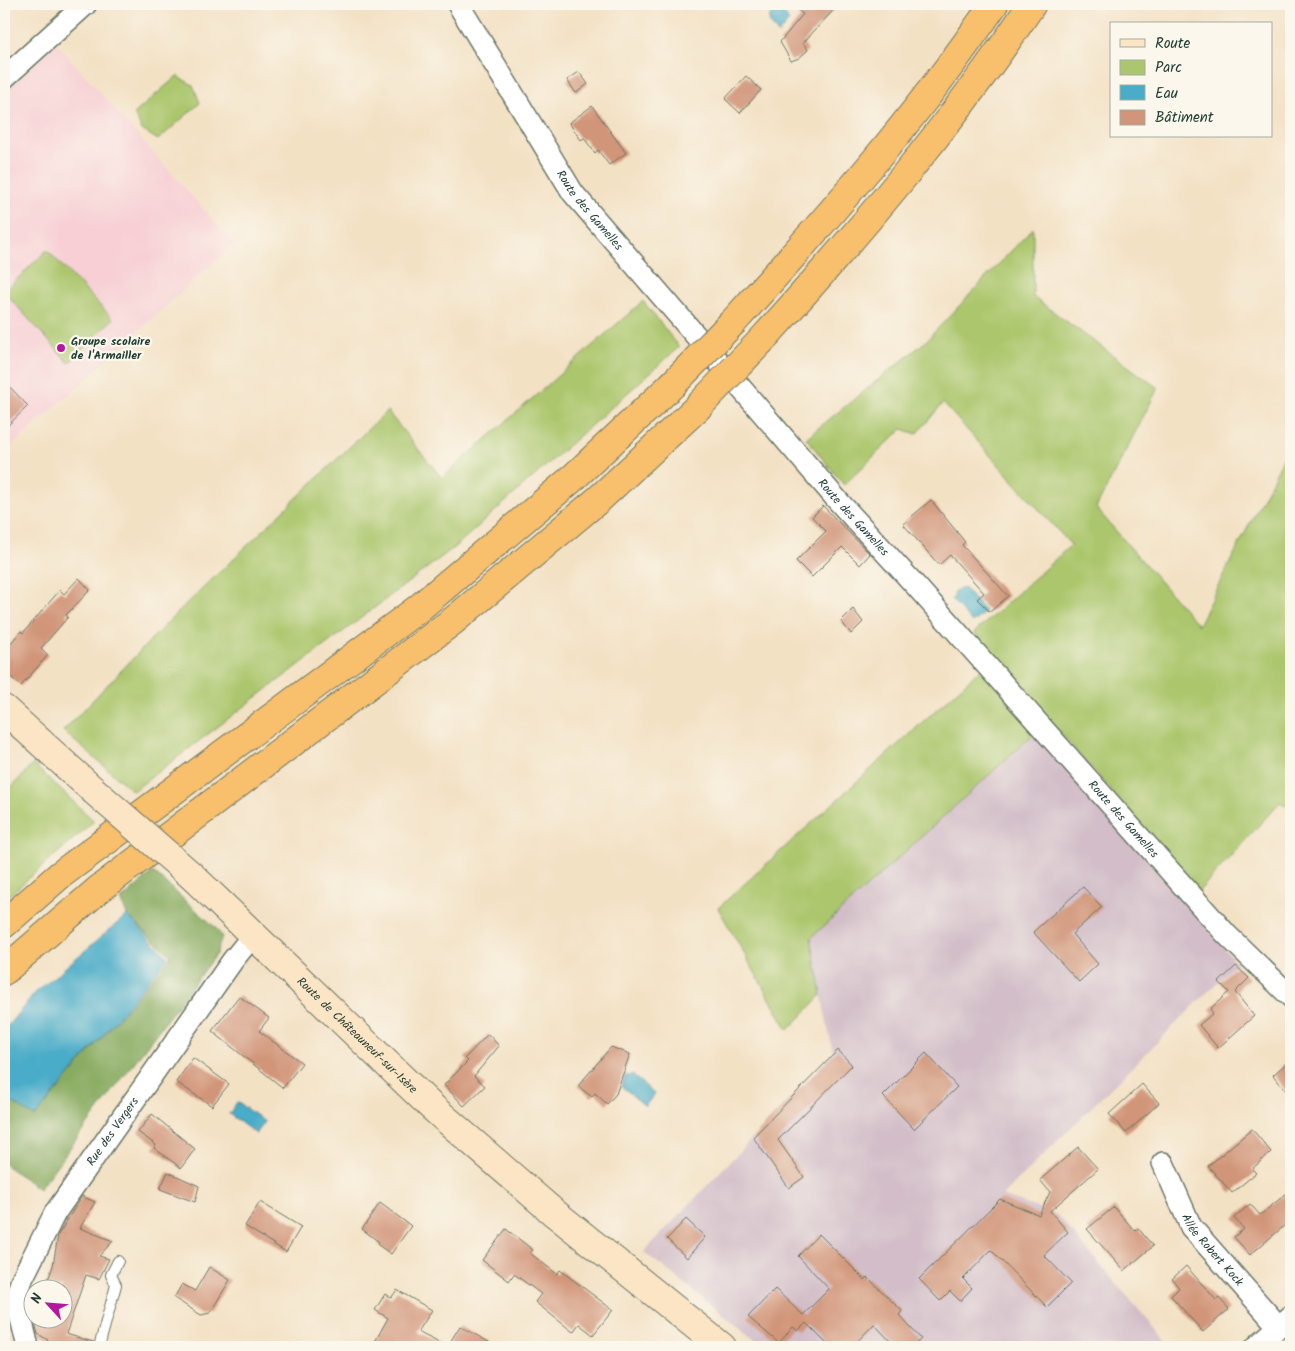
<svg xmlns="http://www.w3.org/2000/svg" width="1295" height="1351" font-family="Kalam,sans-serif">
<style>
.built{fill:#f7cfd4}
.industrial{fill:#d2bdc8}
.green{fill:#abc66c;stroke:#658250}
.forest{fill:#88ab60;stroke:#54744a}
.water{fill:#49acc8;stroke:#34747e}
.building{fill:#d19579}
.lines{fill:none;stroke-linecap:round;stroke-linejoin:round}
.service-casing{stroke:#697666;stroke-width:12}
.minor-casing{stroke:#697666;stroke-width:24}
.secondary-casing{stroke:#697666;stroke-width:30}
.trunk-casing{stroke:#697666;stroke-width:30}
.service{stroke:#fff;stroke-width:10}
.minor{stroke:#fff;stroke-width:21}
.secondary{stroke:#fce5c4;stroke-width:28}
.trunk{stroke:#f8bf6c;stroke-width:28}
.secondary-bridge-casing{stroke:#697666;stroke-width:30;stroke-linecap:butt}
.trunk-bridge-casing{stroke:#697666;stroke-width:30;stroke-linecap:butt}
.secondary-bridge{stroke:#fce5c4;stroke-width:28}
.trunk-bridge{stroke:#f8bf6c;stroke-width:28}
.poi-dot{fill:#b5179e;stroke:#fbf7ec;stroke-width:2}
.labels{text-anchor:middle;dominant-baseline:central;stroke-width:4.5;stroke-linejoin:round;paint-order:stroke}
.street-label{font-size:12px;fill:#1f3d34;stroke:#fbf7ec}
.poi-label{font-size:12px;font-weight:bold;fill:#1f3d34;stroke:#fbf7ec;text-anchor:start}
</style>
<rect width="100%" height="100%" fill="#fbf7ec"/>
<filter id="ink" filterUnits="userSpaceOnUse"><feTurbulence type="fractalNoise" baseFrequency=".02" numOctaves="2"/><feDisplacementMap in="SourceGraphic" scale="10" xChannelSelector="R" yChannelSelector="G"/><feConvolveMatrix kernelMatrix="1 2 1 2 8 2 1 2 1" color-interpolation-filters="sRGB"/></filter>
<filter id="wash" filterUnits="userSpaceOnUse"><feTurbulence type="fractalNoise" baseFrequency=".0096" numOctaves="4" result="noise"/><feDisplacementMap in="SourceGraphic" scale="20" xChannelSelector="R" yChannelSelector="G"/><feGaussianBlur stdDeviation="1.12" result="paint"/><feColorMatrix in="noise" values="0 0 0 0 0 0 0 0 0 0 0 0 0 0 0 0 0 1.4 0 .05"/><feComposite in="paint" operator="in"/></filter>
<g filter="url(#wash)">
<rect width="100%" height="100%" fill="#f3e1c4"/>
<path class="built" d="M57 44 234 244 4 453V92Z"/>
<path class="industrial" d="M1036 732 1237 963 1002 1196 1057 1215 1171 1347H764L644 1252 833 1053 810 938Z"/>
<g class="green">
<path d="M177 76 193 85 200 103 158 140 142 130 134 114Z"/>
<path d="M1033 228V297L1158 388 1096 508 1198 625 1291 443V809L1280 802 1199 891 1049 720 811 938 822 995 788 1030 718 908 994 657 974 633 1071 545 943 403 917 434 902 429 844 485 806 438 925 342Z"/>
<path d="M47 250 113 319 69 363 4 292Z"/>
<path d="M643 301 679 347 456 546 133 791 63 731 170 620 387 411 442 478Z"/>
<path d="M33 764 94 821 4 900V795Z"/>
</g>
<path class="forest" d="M153 872 215 927 222 937 216 954 39 1189 4 1164V1097L35 1117 171 956 127 915 121 900Z"/>
<g class="water">
<path d="M775 8 783 11 789 21 778 34 769 22 771 11Z"/>
<path d="M964 588 985 612 972 623 951 599 954 598V591Z"/>
<path d="M127 915 168 957 35 1117 4 1097V1030L35 993Z"/>
<path d="M631 1074 655 1094 645 1106 621 1086 626 1075 629 1077Z"/>
<path d="M237 1102 265 1122 256 1134 229 1114Z"/>
</g>
<g id="blocks">
<g class="building">
<path d="M789 4H839L803 43 808 50 799 58 791 61 780 42 803 14Z"/>
<path d="M579 72 588 84 576 93 567 80Z"/>
<path d="M746 76 761 90 740 113 725 99Z"/>
<path d="M592 106 626 153 609 165 598 150 595 153 584 138 581 140 569 123Z"/>
<path d="M4 381 28 406 4 429Z"/>
<path d="M931 500 965 542 962 545 1008 596 990 612 977 599 984 593 950 555 939 565 903 524Z"/>
<path d="M823 506 870 554 860 565 842 547 812 577 796 561 826 531 812 517Z"/>
<path d="M79 578 90 590 66 615 68 617 41 648 48 655 21 686 4 671V651L21 631 23 633 60 590 64 594Z"/>
<path d="M853 609 863 622 851 634 841 621Z"/>
<path d="M1083 887 1102 907 1072 934 1098 964 1079 982 1033 932Z"/>
<path d="M1236 966 1249 978 1235 992 1254 1016 1218 1048 1199 1025 1213 1013 1210 1009 1229 992 1219 982Z"/>
<path d="M239 996 269 1018 259 1031 302 1063 283 1088 212 1031Z"/>
<path d="M488 1034 499 1046 474 1076 485 1086 464 1106 444 1085 468 1061 465 1058Z"/>
<path d="M611 1047 630 1054 616 1094 607 1104 595 1093 592 1097 578 1086Z"/>
<path d="M838 1050 852 1065 778 1140 804 1177 789 1188 753 1137Z"/>
<path d="M926 1053 957 1087 914 1129 883 1096Z"/>
<path d="M193 1058 229 1084 212 1106 176 1082Z"/>
<path d="M1291 1059V1097L1273 1075Z"/>
<path d="M1142 1084 1159 1103 1126 1133 1109 1114Z"/>
<path d="M152 1114 195 1149 181 1168 154 1148 156 1145 138 1132Z"/>
<path d="M1252 1129 1271 1152 1252 1169 1256 1173 1232 1193 1208 1166Z"/>
<path d="M1078 1147 1098 1169 1050 1211 1068 1232 1044 1255 1071 1283 1047 1307 991 1250 963 1279 972 1288 960 1301 950 1291 940 1301 919 1279 1000 1199 1039 1215 1050 1192 1040 1180Z"/>
<path d="M168 1172 199 1186 195 1202 160 1189Z"/>
<path d="M1291 1190V1220L1250 1255 1234 1237 1244 1229 1234 1218 1250 1204 1260 1215Z"/>
<path d="M82 1196 95 1202 80 1228 113 1241 99 1256 109 1259 99 1279 86 1275 66 1334 93 1342 92 1347H45L48 1340 38 1334 35 1323 36 1318H62V1288H45L53 1266 58 1235Z"/>
<path d="M260 1202 301 1227 286 1252 245 1226Z"/>
<path d="M380 1203 411 1226 391 1254 378 1245 379 1242 362 1229Z"/>
<path d="M1114 1207 1135 1231 1138 1228 1153 1246 1124 1271 1087 1229Z"/>
<path d="M686 1219 705 1237 687 1258 667 1239Z"/>
<path d="M506 1229 533 1250 530 1253 557 1274 560 1270 613 1310 593 1335 579 1324 573 1332 535 1302 541 1294 514 1274 509 1281 482 1260Z"/>
<path d="M819 1234 865 1280 867 1277 902 1311 899 1315 921 1339 912 1347H896L874 1324 852 1347H830L806 1323 798 1331 793 1327 779 1343 748 1317 775 1289 803 1315 829 1289 798 1256Z"/>
<path d="M1186 1266 1216 1300 1219 1298 1229 1309 1203 1332 1171 1296 1179 1288 1172 1279Z"/>
<path d="M209 1267 230 1280 210 1313 201 1315 174 1298 182 1284 195 1291Z"/>
<path d="M397 1290 432 1310 418 1332 447 1347H372L388 1318 375 1310 385 1294 391 1298Z"/>
<path d="M460 1326 498 1347H447Z"/>
</g>
</g>
</g>
<g filter="url(#ink)">
<use href="#blocks" fill-opacity="0" stroke="#697666" stroke-width="1"/>
<g class="lines">
<g class="service-casing">
<path id="service" d="M99 1347 116 1285 111 1275 118 1261"/>
</g>
<g class="minor-casing">
<g id="minor">
<path id="s1" d="M458 4 573 193 839 502 916 586 1226 934 1291 997"/>
<path d="M4 78 86 4"/>
<path id="s2" d="M1163 1163 1191 1227 1279 1327"/>
<path id="s3" d="M28 1347 16 1298 22 1279 55 1213 233 960 254 934"/>
<path d="M1256 1347 1291 1316"/>
</g>
</g>
<g class="secondary-casing">
<g id="secondary">
<path d="M4 709 93 790"/>
<path id="s4" d="M193 877 433 1108 552 1211 722 1347"/>
</g>
</g>
<g class="trunk-casing">
<g id="trunk">
<path d="M734 321C826 220 917 117 994 4"/>
<path d="M761 341C858 234 952 124 1032 4"/>
<path d="M4 924 60 875 419 608 574 477 672 385"/>
<path d="M4 971 98 890 454 620 599 499 697 408"/>
</g>
</g>
<use href="#service" class="service"/>
<use href="#minor" class="minor"/>
<use href="#secondary" class="secondary"/>
<use href="#trunk" class="trunk"/>
<g class="secondary-bridge-casing">
<path id="secondary-bridge" d="M93 790 193 877"/>
</g>
<g class="trunk-bridge-casing">
<g id="trunk-bridge">
<path d="M672 385 734 321"/>
<path d="M697 408 761 341"/>
</g>
</g>
<use href="#secondary-bridge" class="secondary-bridge"/>
<use href="#trunk-bridge" class="trunk-bridge"/>
</g>
</g>
<circle class="poi-dot" cx="61" cy="348" r="5"/>
<g class="labels">
<g class="street-label">
<text stroke="none"><textPath href="#s1" startOffset="245">Route des Gamelles</textPath></text>
<text stroke="none"><textPath href="#s1" startOffset="650">Route des Gamelles</textPath></text>
<text stroke="none"><textPath href="#s1" startOffset="1055">Route des Gamelles</textPath></text>
<text stroke="none"><textPath href="#s4" startOffset="228">Route de Châteauneuf-sur-Isère</textPath></text>
<text stroke="none"><textPath href="#s3" startOffset="244">Rue des Vergers</textPath></text>
<text stroke="none"><textPath href="#s2" startOffset="101">Allée Robert Kock</textPath></text>
</g>
<g class="poi-label">
<text x="71" y="341">Groupe scolaire<tspan x="71" dy="14">de l'Armailler</tspan></text>
</g>
</g>
<rect width="1295" height="1351" fill="none" stroke="#fbf7ec" stroke-width="20"/>
<rect x="1110" y="22" width="162" height="115" fill="#fbf7ec" stroke="#a3ada2"/>
<rect x="1120" y="39" width="25" height="8" fill="#fce5c4" stroke="#a3ada2"/>
<text x="1155" y="48" font-size="15" fill="#1f3d34">Route</text>
<rect x="1120" y="60" width="25" height="15" fill="#abc66c" stroke="#a3ada2"/>
<text x="1155" y="72" font-size="15" fill="#1f3d34">Parc</text>
<rect x="1120" y="85" width="25" height="15" fill="#49acc8" stroke="#a3ada2"/>
<text x="1155" y="98" font-size="15" fill="#1f3d34">Eau</text>
<rect x="1120" y="110" width="25" height="15" fill="#d19579" stroke="#a3ada2"/>
<text x="1155" y="122" font-size="15" fill="#1f3d34">Bâtiment</text>
<g transform="translate(48 1304) rotate(296)"><circle r="24" fill="#fbf7ec" stroke="#a3ada2"/>
<path d="M0-4L9 19L0 12L-9 19Z" fill="#b5179e"/>
<text y="-8" font-size="14" font-weight="bold" text-anchor="middle" fill="#1f3d34">N</text>
</g>
</svg>
